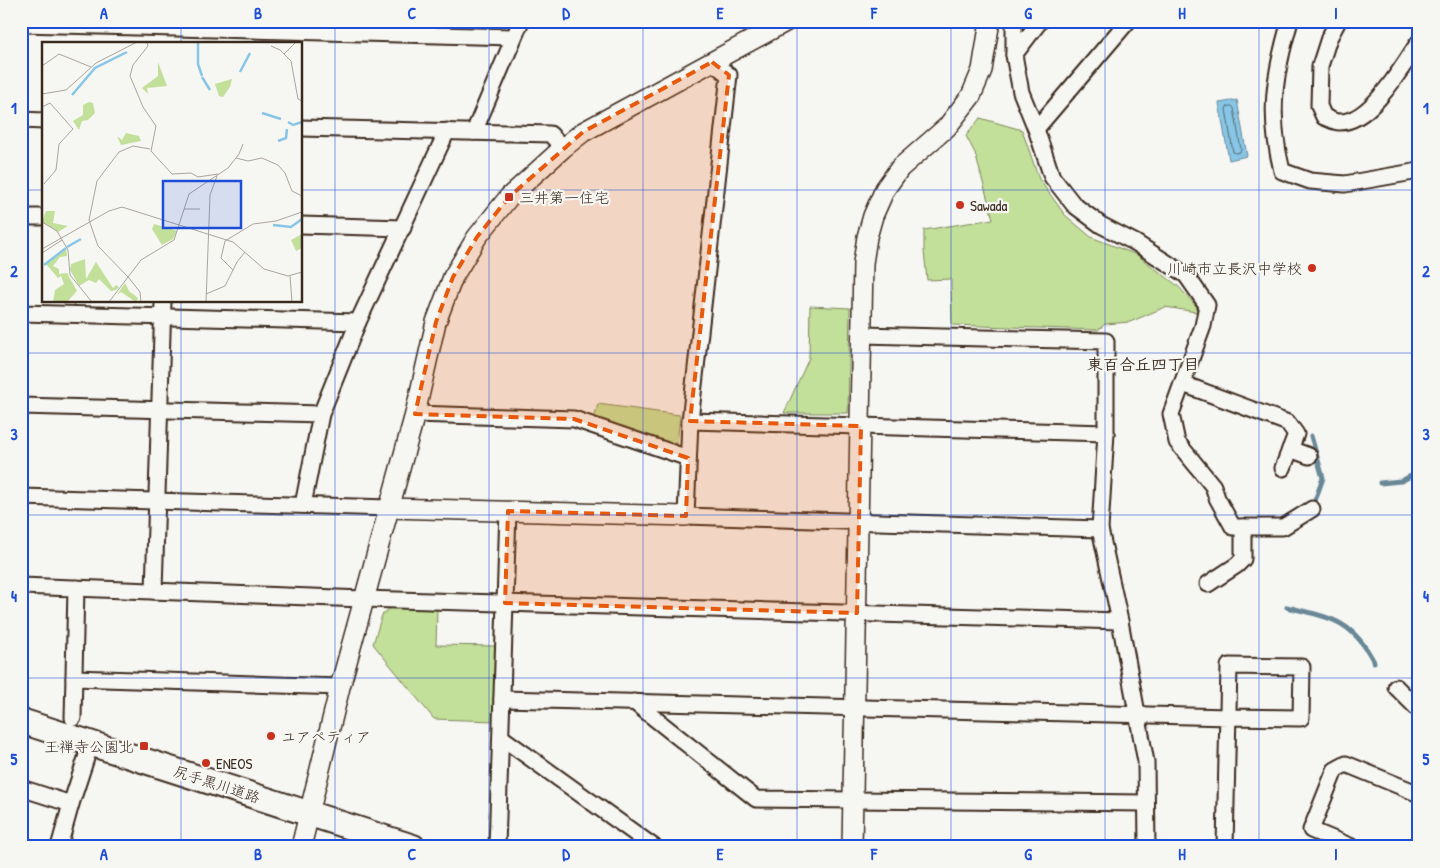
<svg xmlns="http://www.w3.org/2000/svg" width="1440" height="868" font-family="'Patrick Hand','Klee One',sans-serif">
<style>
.green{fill:#c2e099;stroke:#7e855c}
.water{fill:#87c6e7;stroke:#698897}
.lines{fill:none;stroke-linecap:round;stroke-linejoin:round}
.shore{stroke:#59686e;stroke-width:1}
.stream{stroke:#698897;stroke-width:5}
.minor-casing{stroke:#3b2a1e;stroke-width:19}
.tertiary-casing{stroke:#3b2a1e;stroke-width:22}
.primary-casing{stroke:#3b2a1e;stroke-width:28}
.minor{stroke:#f6f6f2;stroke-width:15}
.tertiary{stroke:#f6f6f2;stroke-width:19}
.primary{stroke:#f6f6f2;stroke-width:24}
.marked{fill:#e8590c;fill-opacity:0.2;stroke:#e8590c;stroke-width:4;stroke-dasharray:10 6;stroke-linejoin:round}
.grid{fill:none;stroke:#1d4ed8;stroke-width:1;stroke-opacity:0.55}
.poi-dot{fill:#c8321e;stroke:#f6f6f2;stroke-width:2}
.labels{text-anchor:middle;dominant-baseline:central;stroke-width:4.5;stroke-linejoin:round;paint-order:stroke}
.poi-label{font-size:15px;fill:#3b2a1e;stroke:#f6f6f2;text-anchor:start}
.street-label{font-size:15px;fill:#3b2a1e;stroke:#f6f6f2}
.neighbourhood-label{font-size:16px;font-weight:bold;fill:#3b2a1e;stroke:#f6f6f2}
.inset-river{fill:none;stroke:#87c6e7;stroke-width:2.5}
.inset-road{fill:none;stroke:#aba49d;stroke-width:1}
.view{fill:#1d4ed8;fill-opacity:0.15;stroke:#1d4ed8;stroke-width:2.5}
.inset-edge{fill:none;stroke:#3b2a1e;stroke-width:2.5}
.neatline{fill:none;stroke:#1d4ed8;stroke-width:2}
.grid-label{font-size:16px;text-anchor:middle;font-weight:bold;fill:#1d4ed8}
</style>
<rect width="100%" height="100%" fill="#f6f6f2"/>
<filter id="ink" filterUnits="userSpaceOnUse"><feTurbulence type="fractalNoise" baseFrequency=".02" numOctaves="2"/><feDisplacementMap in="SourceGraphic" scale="10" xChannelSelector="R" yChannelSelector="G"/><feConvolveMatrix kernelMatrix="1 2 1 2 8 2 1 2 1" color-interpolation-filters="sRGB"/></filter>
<g filter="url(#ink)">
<g class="green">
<path d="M980 118 1022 130 1039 179 1065 215 1091 237 1137 255 1178 286 1197 307 1196 312 1165 307 1130 322 1105 324 1098 330 952 325 951 279 927 280 924 251V230L993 219 975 153 966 136Z"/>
<path d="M810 306 850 308 848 413H784L809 358Z"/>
<path d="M598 404 680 415 677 445 594 419Z"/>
<path d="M391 607 437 609 436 645 497 646 495 721 434 719 373 644 382 615Z"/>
</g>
<path class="water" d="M1237 100 1247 156 1229 160 1219 103Z"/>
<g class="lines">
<path class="shore" d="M1232 106 1234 108 1241 150 1240 152 1236 153 1233 152 1226 109 1227 107Z"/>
<g class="stream">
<path d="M1311 436 1323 478 1312 509"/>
<path d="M1380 483 1401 481 1419 472"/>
<path d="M1419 606 1415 618 1419 632"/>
<path d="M1287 607C1330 618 1352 619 1374 662"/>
</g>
<g class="minor-casing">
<g id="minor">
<path d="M1014 21V55L1021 92 1036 129 1052 177 1074 205 1101 225 1136 243 1186 275 1207 305 1203 326 1171 414 1177 442 1213 486 1217 498 1233 527H1283L1312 509"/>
<path d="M1290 21C1274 76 1268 114 1282 171L1310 181 1345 184 1419 171"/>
<path d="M1338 21 1329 38 1320 66 1319 106 1324 117C1328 118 1334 122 1339 122 1371 123 1403 65 1419 42"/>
<path d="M21 24 513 37"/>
<path d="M1014 55 1040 21"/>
<path d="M712 62 729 75 690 421 686 516 1100 529"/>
<path d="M21 120 44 121"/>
<path d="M301 128 550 134 563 148"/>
<path d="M1036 129 1128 21"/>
<path d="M474 132 521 21"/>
<path d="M21 217H44"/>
<path d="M301 225 403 228"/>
<path d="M21 313 358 322"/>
<path d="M862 335 1106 341V433L1100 529 1120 621 1146 762 1147 847"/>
<path d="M1183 384 1288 423 1296 434 1283 468"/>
<path d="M21 406 321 414"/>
<path d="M415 414 574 419 688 458"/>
<path d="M690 421 1106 433"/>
<path d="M1290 449 1309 456"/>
<path d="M21 497 389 508"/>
<path d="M303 505 321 414 358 322 447 131"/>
<path d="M1208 584 1237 565 1243 559V527"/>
<path d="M21 586 363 599 1120 621"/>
<path d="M154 591 163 301"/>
<path d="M74 678 340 687"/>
<path d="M1396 687 1419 710"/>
<path d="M502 699 1229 717 1301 718 1302 667 1229 666 1225 847"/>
<path d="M634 702 756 799 1146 803"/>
<path d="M73 718 76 588"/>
<path d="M501 737 654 847"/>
<path d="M21 788 71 804"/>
<path d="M59 847 71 804 91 743"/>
<path d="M497 847 508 511"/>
<path d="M1352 847 1311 830 1335 770 1346 764 1419 794"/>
</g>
</g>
<g class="tertiary-casing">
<g id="tertiary">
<path d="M389 508 686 516"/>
<path d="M301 847 340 687 415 414 436 322 453 277 477 237 509 197 563 148 583 132 787 21"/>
<path d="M852 847 863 263 867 237 873 216 885 189 900 168 947 127 971 96 982 70 990 21"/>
</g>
</g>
<g class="primary-casing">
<path id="primary" d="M21 721 413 847"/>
</g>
<use href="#minor" class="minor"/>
<use href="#tertiary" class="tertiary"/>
<use href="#primary" class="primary"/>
</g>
</g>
<path class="marked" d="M712 62 729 75 690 421 861 426 857 613 505 603 508 511 686 516 688 458 574 419 415 414 436 322 453 277 477 237 509 197 583 132Z"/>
<path class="grid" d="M181 21V44M335 21V847M489 21V847M643 21V847M797 21V847M951 21V847M1105 21V847M1259 21V847M21 190H44M301 190H1419M181 301V847M21 353H1419M21 515H1419M21 678H1419"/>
<g class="poi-dot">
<rect x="504" y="192" width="10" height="10" rx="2.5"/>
<circle cx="960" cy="205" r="5"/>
<circle cx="1312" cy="268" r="5"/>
<circle cx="271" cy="736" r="5"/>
<rect x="139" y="741" width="10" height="10" rx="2.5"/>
<circle cx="206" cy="763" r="5"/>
</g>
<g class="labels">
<g class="poi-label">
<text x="519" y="197">三井第一住宅</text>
<text x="970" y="205">Sawada</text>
<text x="1302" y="268" text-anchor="end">川崎市立長沢中学校</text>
<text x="281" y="736">ユアペティア</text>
<text x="134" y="746" text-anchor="end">王禅寺公園北</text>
<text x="216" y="763">ENEOS</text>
</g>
<g class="street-label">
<text transform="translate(217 784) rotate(18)">尻手黒川道路</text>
</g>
<g class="neighbourhood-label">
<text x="1143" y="364">東百合丘四丁目</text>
</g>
</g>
<g transform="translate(42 42)">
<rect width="260" height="260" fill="#f6f6f2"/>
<path d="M116 20 125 44 105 46 106 52 100 46 116 34ZM190 37 188 45 181 55 177 54 173 42ZM47 60 51 61 53 71 46 78 40 79 37 88 31 79 41 73V63ZM84 91 97 94 99 99 79 103 75 94 80 98ZM4 169H13L11 181 26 184 16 190 0 180ZM112 182 135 189 131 197 120 203 110 187ZM260 192V206L254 209 249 198ZM24 206 25 214 18 215 11 224 17 227V232L25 231 35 249 25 260H11L13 248 22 242 19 234 16 236 4 222ZM43 217 44 237 54 220 71 246 74 243 77 245 74 248 69 249 57 237 54 241 47 238 37 244 28 228 29 222ZM83 241 87 249 96 256 94 260 79 250 75 253Z" fill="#c2e099"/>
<path class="inset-river" d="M156 0V22L160 34M198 30 208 11M160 35 168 48M30 53 53 26 85 10M220 71 239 77M246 80 251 83 260 80M236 99 244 96 245 87M231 183 249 185 260 177M25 205 39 197M2 223 24 206"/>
<path class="inset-road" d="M105 0 106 4 91 23 88 34 101 65 114 84 109 109 130 132 149 131 156 135 176 132M229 4 238 8 249 19 256 57 260 59M242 12 254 0M0 24 17 12 49 25M0 52 24 48 54 21 95 0M0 65 8 61 31 87 17 102 14 128 2 142M194 116 206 119 220 116 236 123 243 131 250 149 260 154M0 129V154M142 167H158M0 180 15 189 26 208 28 233 50 260M0 207 67 169 80 165 191 200 222 227 246 234 260 230M0 211 20 198M191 228 179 216 183 199 211 182 234 179 260 170M248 234 250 260M164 252 183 244 195 220 203 210M67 260 99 218 132 198 147 152 186 126 197 112 201 102M99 260 98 250 87 236 56 204 47 178 55 139 77 110 91 104 108 107M164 260 168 153 175 134"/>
<path class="view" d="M121 139H199V186H121Z"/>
<rect width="260" height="260" class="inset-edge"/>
</g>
<rect width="1440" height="868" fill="none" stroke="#f6f6f2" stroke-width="55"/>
<rect x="28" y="28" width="1384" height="812" class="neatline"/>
<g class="grid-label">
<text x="104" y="19">A</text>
<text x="258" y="19">B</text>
<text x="412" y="19">C</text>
<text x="566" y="19">D</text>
<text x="720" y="19">E</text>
<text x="874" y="19">F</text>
<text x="1028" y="19">G</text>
<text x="1182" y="19">H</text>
<text x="1336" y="19">I</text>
<text x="14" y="114">1</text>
<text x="1426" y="114">1</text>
<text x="14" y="277">2</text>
<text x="1426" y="277">2</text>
<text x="14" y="440">3</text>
<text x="1426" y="440">3</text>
<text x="14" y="602">4</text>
<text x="1426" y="602">4</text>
<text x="14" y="765">5</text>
<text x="1426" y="765">5</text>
<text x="104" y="860">A</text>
<text x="258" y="860">B</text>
<text x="412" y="860">C</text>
<text x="566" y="860">D</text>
<text x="720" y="860">E</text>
<text x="874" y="860">F</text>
<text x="1028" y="860">G</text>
<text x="1182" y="860">H</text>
<text x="1336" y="860">I</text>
</g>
</svg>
